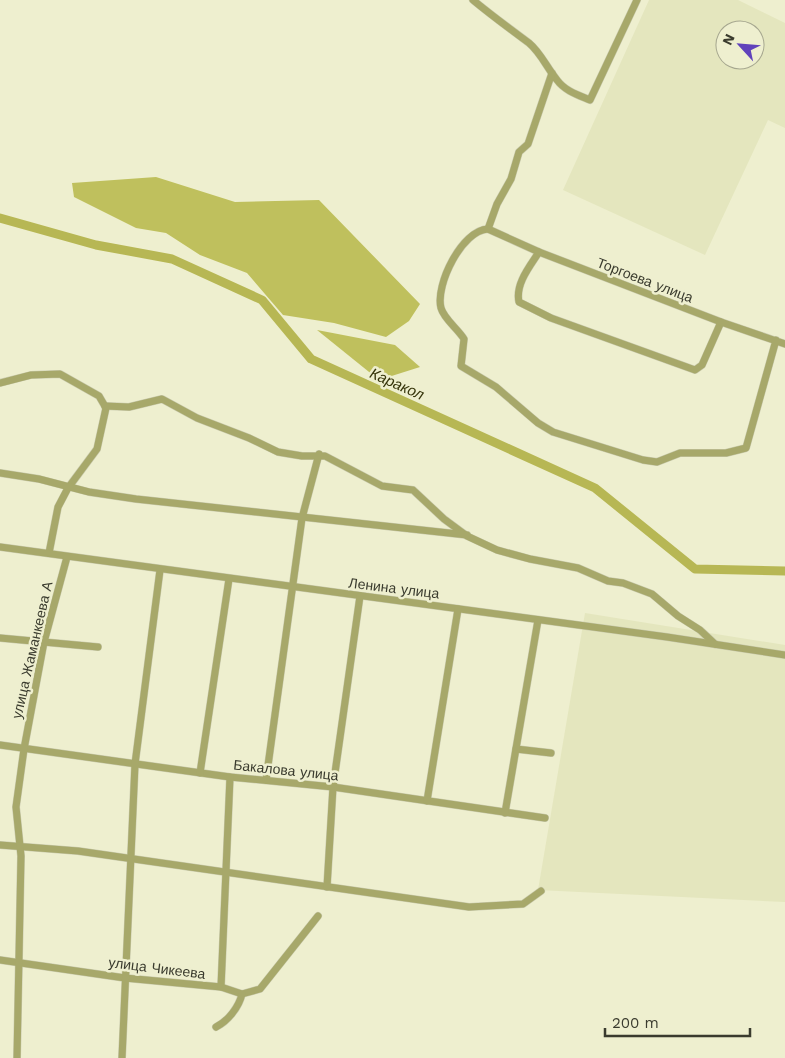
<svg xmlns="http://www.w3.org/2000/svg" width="785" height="1058" font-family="'Work Sans',sans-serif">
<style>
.built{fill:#e4e6be;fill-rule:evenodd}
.forest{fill:#bfc05d}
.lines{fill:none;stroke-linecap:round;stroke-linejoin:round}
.river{stroke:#b7b754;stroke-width:9}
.minor-casing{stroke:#cacbaf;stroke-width:8}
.minor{stroke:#a7a86a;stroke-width:7}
.labels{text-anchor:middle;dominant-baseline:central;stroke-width:5;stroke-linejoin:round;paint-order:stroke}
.street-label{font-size:14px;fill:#3a3b2e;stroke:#eeefcf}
.water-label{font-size:15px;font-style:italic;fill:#37360c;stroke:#eeefcf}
</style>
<rect width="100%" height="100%" fill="#eeefcf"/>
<g class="built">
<path d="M649 0H738L785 23V128L768 120 705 255 563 190ZM725 30H755V60H725Z"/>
<path d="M585 613 785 645V902L538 890Z"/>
</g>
<g class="forest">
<path d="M156 177 235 202 319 200 420 304 409 321 386 337 334 323 283 315 247 273 200 255 166 233 136 228 74 197 72 183Z"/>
<path d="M317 330 395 345 420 367 379 380Z"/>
</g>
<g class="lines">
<path class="river" d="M0 218 96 245 172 259 262 300 311 359 595 488 695 569 785 571"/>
<g class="minor-casing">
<g id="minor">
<path d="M473 0C491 15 510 29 529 43 541 53 547 68 557 80 565 91 578 95 590 100L637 0"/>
<path d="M488 229 497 204 511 179 519 152 528 144 552 73"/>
<path d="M539 252C530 266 515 284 519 302L551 318 695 370 702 365 721 322"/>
<path d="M776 340 746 448 726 453H680L657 462 643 460 553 432 538 423 496 387 461 366 464 339C458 329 444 319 441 308 435 285 462 230 488 229L539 252 721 322 785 344"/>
<path d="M0 383 31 375 60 374 99 396 106 408 97 449 68 488 58 507 49 553"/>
<path d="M105 406 129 407 162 399 197 418 249 438 278 452 302 456H325L382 486 413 490 444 519 467 536 497 550 530 559 578 568 608 581 623 583 652 594 678 616 700 630 715 644"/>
<path d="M0 473 39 479 89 492 136 499 467 535"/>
<path d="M0 547 667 637 785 655"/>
<path d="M0 638 98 647"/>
<path d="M0 745 230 777 333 787 545 818"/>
<path d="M516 749 551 753"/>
<path d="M200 773 229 579"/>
<path d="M266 780 302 518 319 454"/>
<path d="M427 801 458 609"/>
<path d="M505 813 538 620"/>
<path d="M0 845 78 851 469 907 523 904 541 891"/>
<path d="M327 887 333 787 360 596"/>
<path d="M0 960 125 978 221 987 230 777"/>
<path d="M221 987 242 994 260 989 318 916"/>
<path d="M216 1027C228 1021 239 1007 242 994"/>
<path d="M17 1058 21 856 16 807 24 749 44 642 67 557"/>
<path d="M122 1058 135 764 160 570"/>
</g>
</g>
<use href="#minor" class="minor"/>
</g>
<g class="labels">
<g class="street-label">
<text transform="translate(645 280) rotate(21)">Торгоева улица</text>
<text transform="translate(394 588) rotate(7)">Ленина улица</text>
<text transform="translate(32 650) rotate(-77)">улица Жаманкеева А</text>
<text transform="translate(286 770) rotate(6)">Бакалова улица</text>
<text transform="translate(157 968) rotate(7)">улица Чикеева</text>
</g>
<g class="water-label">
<text transform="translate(397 384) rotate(24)">Каракол</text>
</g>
</g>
<g transform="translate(740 45) rotate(296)"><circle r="24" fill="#eeefcf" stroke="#a6a78f"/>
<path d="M0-4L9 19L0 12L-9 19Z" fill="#6042bb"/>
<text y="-8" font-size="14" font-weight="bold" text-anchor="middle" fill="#3a3b2e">N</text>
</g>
<path d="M605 1028v8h145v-8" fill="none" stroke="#3a3b2e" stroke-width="2.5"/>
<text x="612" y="1028" font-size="15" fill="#3a3b2e" stroke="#eeefcf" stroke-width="4" paint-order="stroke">200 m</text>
</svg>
